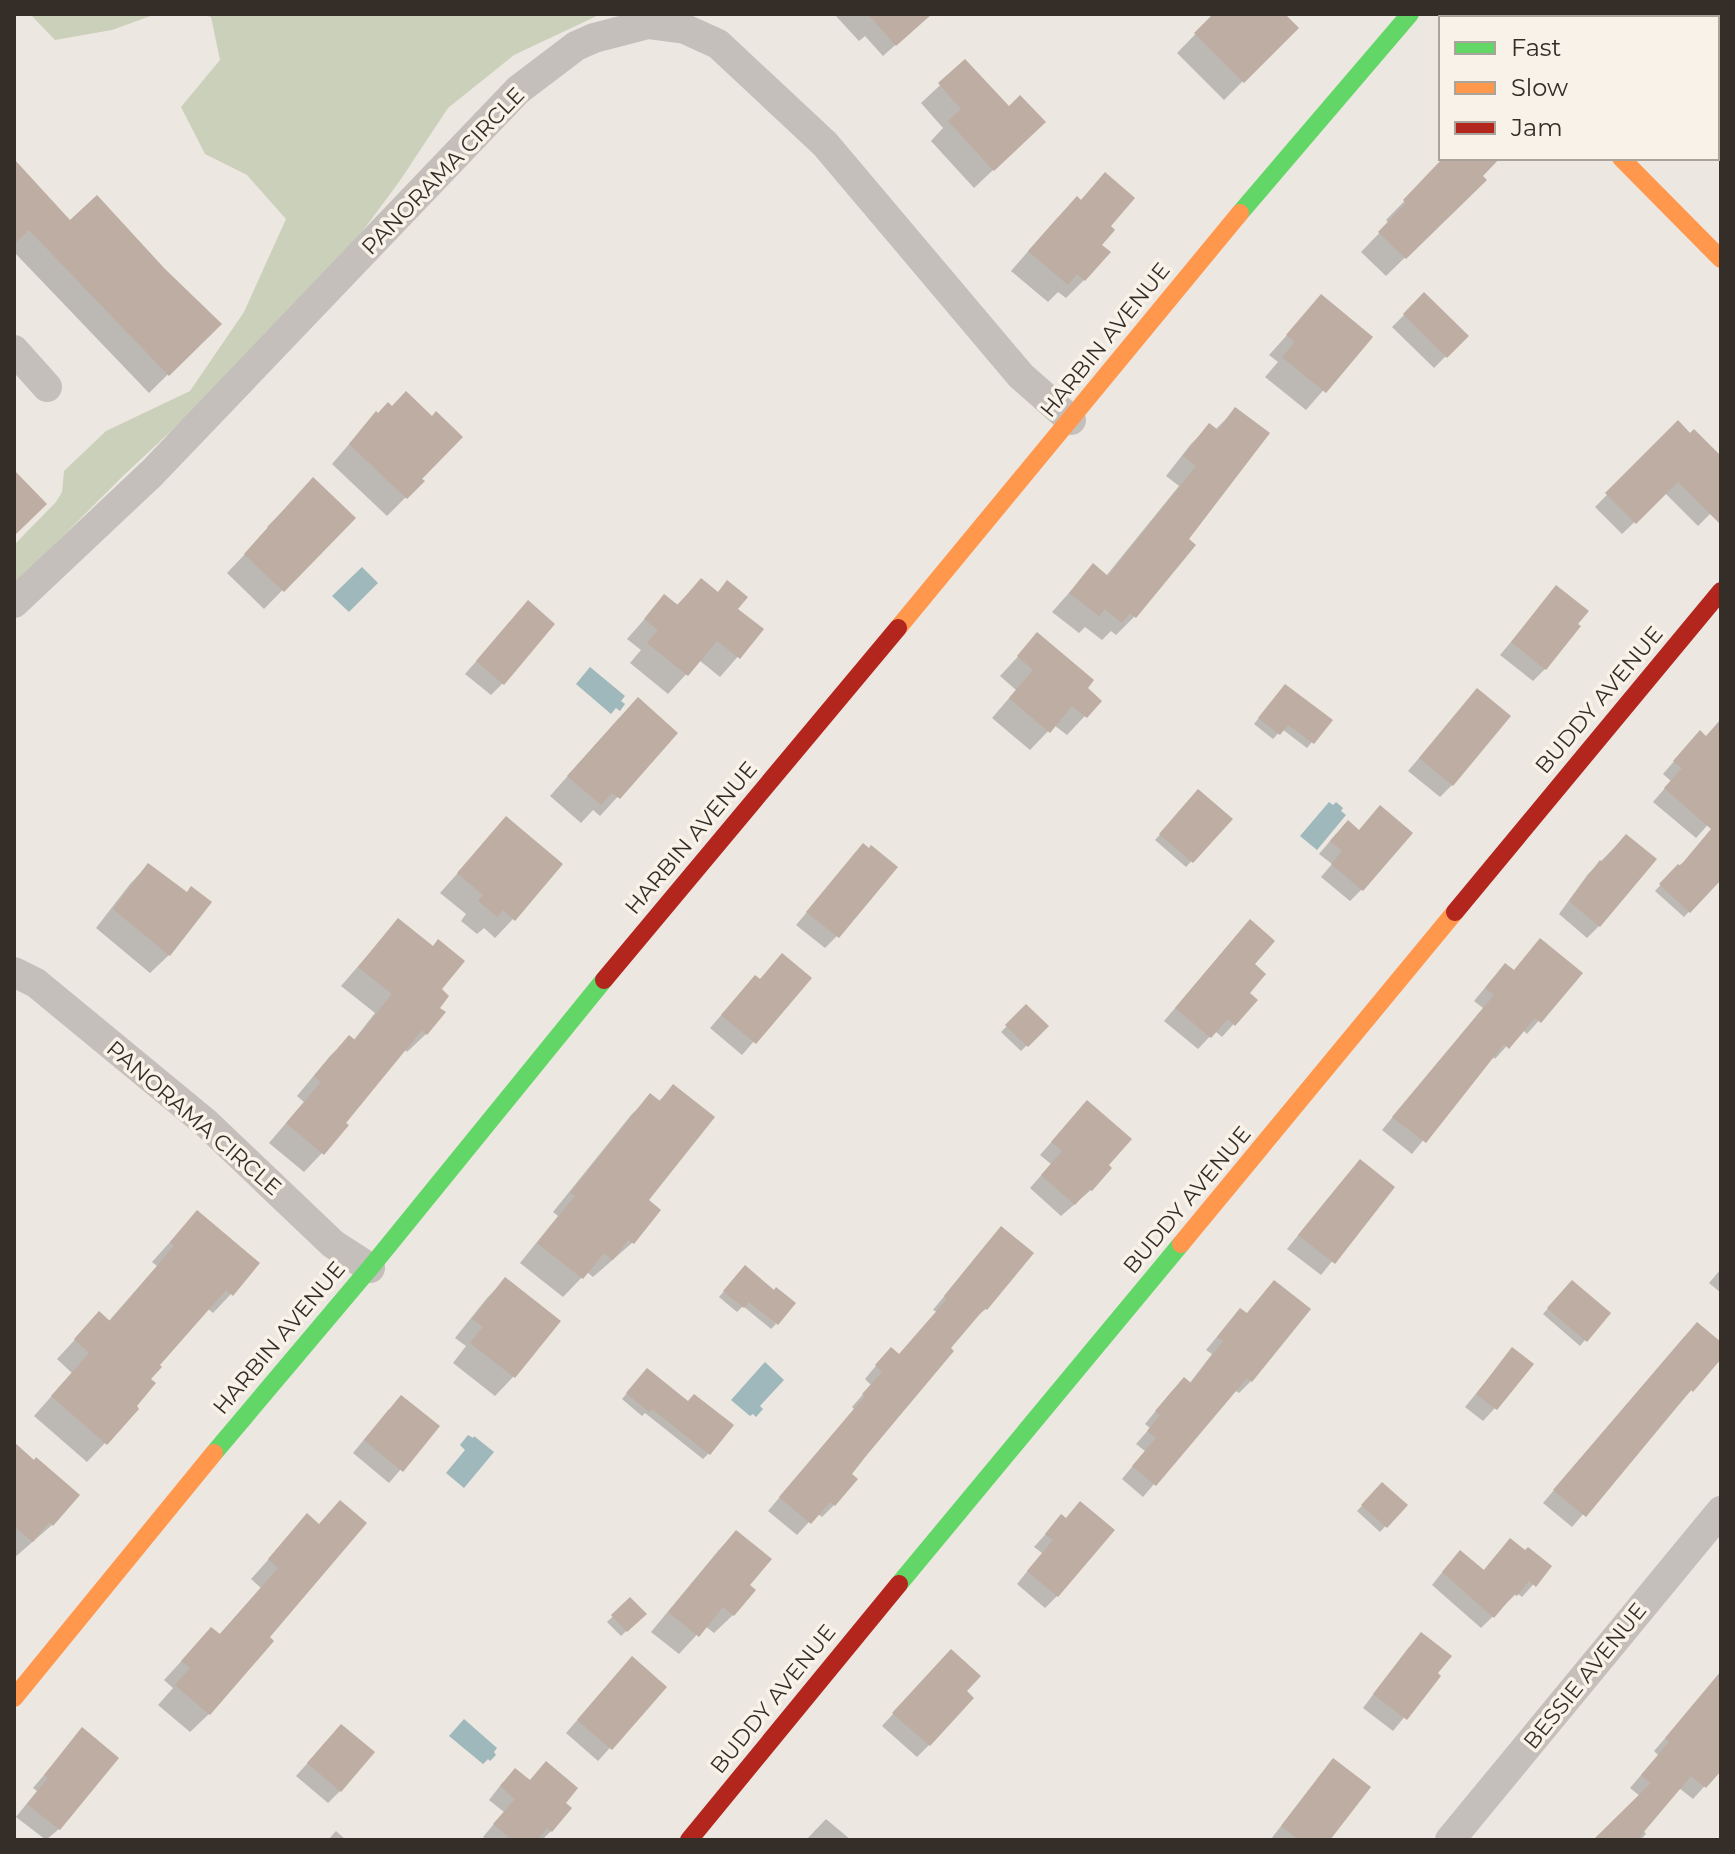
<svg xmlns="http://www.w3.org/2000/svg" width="1735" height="1854" font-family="Montserrat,sans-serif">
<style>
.green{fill:#cbd0bb}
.water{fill:#9eb8bb}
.shadow{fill:#0003}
.building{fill:#beada3}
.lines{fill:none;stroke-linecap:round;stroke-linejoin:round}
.street{stroke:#c4bfba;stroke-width:30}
.fast{stroke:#63d668;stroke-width:18}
.slow{stroke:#ff974d;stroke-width:18}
.jam{stroke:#b3261e;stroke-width:18}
.labels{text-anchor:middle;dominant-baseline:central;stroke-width:7;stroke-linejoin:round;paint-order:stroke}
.street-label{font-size:22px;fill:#342d28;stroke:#f8f2e8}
</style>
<rect width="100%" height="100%" fill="#ece7e0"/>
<g class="green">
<path d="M30 14H156L112 30 55 40Z"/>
<path d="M200 14H601L514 55 448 108 399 182 327 279 230 376 123 476 14 585V545L56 502 62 492 64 471 106 431 190 391 244 312 286 219 247 175 205 154 181 107 220 60 211 17Z"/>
</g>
<g class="water">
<path d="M362 567 378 583 349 612 332 596Z"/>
<path d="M590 667 625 696 621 701 625 704 620 711 616 708 611 714 576 684Z"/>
<path d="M1329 802 1333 805 1336 802 1343 808 1341 811 1346 815 1317 850 1300 836Z"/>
<path d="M765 1362 784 1380 760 1406 763 1409 756 1417 753 1414 750 1416 731 1400Z"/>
<path d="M468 1435 473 1438 474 1436 494 1452 464 1488 446 1473 465 1450 460 1445Z"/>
<path d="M464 1719 497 1748 494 1752 496 1755 490 1761 488 1759 483 1764 449 1736Z"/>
</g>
<g class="shadow">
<path d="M930 14 883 56 865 36 859 41 835 15Z"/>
<path d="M1215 14H1281L1296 28 1224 100 1177 53Z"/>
<path d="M965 62 1025 140 974 188 931 141 943 128 921 103Z"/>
<path d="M1446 158H1477L1484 180 1386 276 1361 252 1389 223 1386 220Z"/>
<path d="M14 162 70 223 164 271 219 324 149 393 14 252Z"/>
<path d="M1105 175 1109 226 1084 280 1066 298 1058 292 1048 302 1011 271 1058 217 1080 201Z"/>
<path d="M1424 295 1466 336 1434 368 1392 327Z"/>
<path d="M1321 297 1370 337 1306 410 1265 377 1278 362 1269 355Z"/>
<path d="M1235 410 1186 539 1193 545 1134 617 1116 635 1111 631 1102 640 1085 627 1079 633 1052 612 1093 566 1106 576 1179 486 1166 476 1191 444 1209 426 1215 430Z"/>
<path d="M376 413 422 481 387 516 332 464Z"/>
<path d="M1678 423 1721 459V503L1698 526 1665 493 1622 534 1595 507Z"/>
<path d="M313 480 353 518 264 609 227 573 269 529 267 527Z"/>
<path d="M701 580 761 630 720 677 699 660 668 694 630 663 641 650 627 639 664 597 676 606Z"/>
<path d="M1556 588 1545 669 1533 681 1500 655Z"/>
<path d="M528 602 503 683 491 695 465 674Z"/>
<path d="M1038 635 1085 689 1099 701 1067 735 1054 725 1030 750 992 718 1016 690 1000 676Z"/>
<path d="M1477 690 1452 785 1440 797 1408 771Z"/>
<path d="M1280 692 1330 720 1307 748 1282 729 1273 739 1254 724Z"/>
<path d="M619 718 676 733 600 816 593 810 581 823 550 796Z"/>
<path d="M1721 722V810L1696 838 1653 802 1671 781 1663 774 1688 745 1706 738Z"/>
<path d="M1199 792 1230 819 1186 867 1155 840Z"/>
<path d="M506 819 513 919 495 938 484 928 477 934 461 921 466 914 440 893Z"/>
<path d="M1336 834 1362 889 1350 901 1321 877 1332 864 1319 854Z"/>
<path d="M1626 836 1599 926 1587 938 1559 914 1588 874Z"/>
<path d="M1721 838V877L1684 917 1655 891 1678 866Z"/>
<path d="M863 846 837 936 825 948 796 925Z"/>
<path d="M148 865 186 894 169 955 150 973 96 928 130 884Z"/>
<path d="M398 920 439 990 437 1008 426 1034 407 1052 404 1049 343 1123 322 1153 304 1172 269 1143 304 1102 297 1096 330 1056 349 1038 353 1041 375 1013 341 986Z"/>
<path d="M1238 934 1247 993 1255 1000 1222 1037 1215 1031 1198 1049 1164 1021Z"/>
<path d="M1513 972 1580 974 1527 1034 1522 1029 1495 1059 1492 1056 1412 1154 1382 1130 1483 1008 1474 1001 1493 978Z"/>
<path d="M809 978 742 1055 710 1028 743 990 759 981Z"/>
<path d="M1026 1007 1046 1026 1021 1051 1001 1032Z"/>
<path d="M673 1087 647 1201 632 1243 593 1277 587 1272 563 1297 520 1263 558 1216 553 1212 632 1114 651 1096 658 1102Z"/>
<path d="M1075 1115 1106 1165 1091 1190 1061 1216 1030 1188 1051 1164 1040 1155Z"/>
<path d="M1348 1174 1392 1187 1321 1275 1287 1249Z"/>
<path d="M197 1212 231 1294 213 1313 207 1308 158 1365 134 1406 137 1409 87 1462 34 1416 72 1373 57 1359 81 1333 108 1322 157 1266 152 1262Z"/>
<path d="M989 1241 986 1309 973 1319 850 1475 855 1479 834 1505 822 1517 817 1513 797 1535 768 1511 854 1409 852 1407 871 1385 865 1379 879 1362 898 1356 937 1312 933 1310Z"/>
<path d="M1721 1269V1293L1709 1283Z"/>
<path d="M739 1273 776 1324 771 1329 743 1306 737 1312 719 1297Z"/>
<path d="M505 1280 558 1321 513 1377 495 1396 453 1363 466 1346 455 1338 487 1298Z"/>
<path d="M1274 1283 1251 1381 1239 1393 1234 1390 1143 1497 1122 1479 1145 1451 1136 1444 1150 1428 1145 1424 1172 1391 1189 1384 1212 1354 1206 1350 1229 1322 1241 1310 1246 1315Z"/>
<path d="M1566 1288 1585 1340 1580 1346 1543 1314Z"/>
<path d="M1685 1336 1721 1345V1356L1572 1527 1543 1503Z"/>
<path d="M1512 1350 1495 1408 1483 1421 1465 1407Z"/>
<path d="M641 1376 688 1403 708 1454 703 1459 645 1413 642 1416 622 1399Z"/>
<path d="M389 1409 437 1427 389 1483 353 1453Z"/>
<path d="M14 1445 52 1525 14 1558Z"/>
<path d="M1382 1485 1405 1505 1380 1532 1357 1511Z"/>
<path d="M307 1516 267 1637 209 1714 190 1732 158 1705 173 1688 164 1680 211 1629 218 1636 261 1588 251 1579Z"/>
<path d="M1061 1517 1057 1596 1045 1608 1017 1584 1042 1553 1034 1547Z"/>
<path d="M736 1532 747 1586 733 1615 714 1633 705 1626 679 1654 651 1632 718 1551Z"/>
<path d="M1498 1553 1549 1567 1522 1597 1517 1593 1481 1628 1432 1585 1448 1565 1483 1571Z"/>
<path d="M630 1600 644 1614 621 1636 607 1622Z"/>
<path d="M1409 1647 1438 1676 1393 1731 1363 1708Z"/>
<path d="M939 1664 929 1745 917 1757 882 1726Z"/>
<path d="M620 1671 665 1687 598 1761 566 1733Z"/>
<path d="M1721 1674V1768L1693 1799 1679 1788 1643 1830 1646 1834 1640 1840H1596L1640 1796 1630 1788 1658 1755 1654 1751Z"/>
<path d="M82 1730 59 1829 46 1840 16 1817 37 1791 33 1788Z"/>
<path d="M329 1739 340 1791 328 1803 296 1776Z"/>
<path d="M1334 1761 1328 1840 1271 1839 1322 1773Z"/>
<path d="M503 1782 563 1803 551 1831 542 1840H486L483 1837 504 1812 489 1800Z"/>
<path d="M826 1819 851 1840H806Z"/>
<path d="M336 1831 346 1840H328Z"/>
</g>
<g class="building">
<path d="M868 14H932L896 46Z"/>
<path d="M1213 14H1285L1299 28 1244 83 1194 33Z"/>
<path d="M965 59 1009 106 1020 95 1046 122 994 171 948 121 961 109 938 83Z"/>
<path d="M1443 158H1500L1483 176 1487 180 1406 259 1378 232 1406 203 1403 200Z"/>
<path d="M14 159 70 220 97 195 165 269 222 324 169 376 29 230 14 244Z"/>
<path d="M1105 172 1135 198 1111 226 1115 230 1102 245 1111 252 1085 281 1077 274 1068 285 1028 251 1077 196 1081 200Z"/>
<path d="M1424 292 1469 336 1447 358 1403 314Z"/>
<path d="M1321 294 1373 337 1326 393 1282 357 1295 342 1286 335Z"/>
<path d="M406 391 432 416 436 411 463 437 422 479 425 481 407 499 349 444 376 411 378 413 388 402 392 406Z"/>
<path d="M1235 407 1270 433 1189 539 1196 545 1136 618 1130 613 1122 623 1105 609 1099 616 1069 593 1093 563 1108 576 1196 466 1183 456 1209 423 1218 430Z"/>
<path d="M1678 420 1690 433 1694 429 1721 456V525L1678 482 1636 524 1605 493Z"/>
<path d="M14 470 47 504 14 536Z"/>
<path d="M313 477 356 518 284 592 244 554Z"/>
<path d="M701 578 718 592 727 580 748 597 738 609 764 629 740 659 717 641 688 676 647 643 658 630 644 619 664 594 678 605Z"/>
<path d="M1556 585 1589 611 1578 624 1581 626 1546 670 1511 642Z"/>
<path d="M528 600 555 624 504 685 476 661Z"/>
<path d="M1037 632 1094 680 1088 688 1102 701 1087 718 1072 706 1050 733 1009 698 1033 670 1017 656Z"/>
<path d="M1285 684 1333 720 1314 744 1288 725 1280 735 1258 718Z"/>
<path d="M1477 688 1511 716 1453 786 1419 758Z"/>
<path d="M638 697 678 733 620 799 612 793 601 805 567 776Z"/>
<path d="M1721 719V880L1690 913 1659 884 1678 864 1680 866 1711 829 1664 788 1682 768 1673 761 1700 730 1706 736Z"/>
<path d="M1198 789 1233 819 1193 863 1159 834Z"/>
<path d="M1380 805 1413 833 1363 891 1331 864 1342 851 1330 841 1348 820 1359 830Z"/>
<path d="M506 816 563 864 515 921 503 910 497 917 478 901 483 895 457 873Z"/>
<path d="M1626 834 1657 859 1600 927 1569 901 1600 860 1602 862Z"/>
<path d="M863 843 869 848 871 845 898 867 839 938 806 912Z"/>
<path d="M148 863 187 892 191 886 212 902 170 956 113 909Z"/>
<path d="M398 918 433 946 438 939 465 961 442 989 449 996 440 1008 446 1012 427 1035 422 1030 346 1123 349 1125 324 1155 286 1123 321 1082 314 1076 349 1035 355 1040 392 994 358 967Z"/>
<path d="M1250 919 1275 941 1255 964 1266 974 1250 993 1258 1000 1235 1026 1228 1019 1211 1038 1175 1008Z"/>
<path d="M1540 938 1583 973 1541 1023 1535 1018 1509 1049 1504 1044 1426 1143 1392 1117 1494 995 1485 988 1505 963 1514 970Z"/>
<path d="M782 953 812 978 756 1044 721 1015 755 975 760 979Z"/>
<path d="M1026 1004 1049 1026 1028 1047 1005 1025Z"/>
<path d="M673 1084 715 1117 649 1200 661 1210 634 1244 628 1240 613 1260 604 1253 583 1279 537 1243 575 1196 570 1193 650 1093 660 1101Z"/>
<path d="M1087 1100 1132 1139 1109 1165 1112 1168 1092 1191 1089 1189 1075 1205 1041 1175 1062 1151 1051 1142Z"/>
<path d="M1360 1159 1395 1187 1335 1264 1298 1235Z"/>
<path d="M197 1210 260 1263 233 1296 226 1290 160 1365 162 1367 151 1379 156 1383 137 1406 139 1409 107 1445 51 1396 89 1353 74 1339 99 1311 110 1321 174 1246 170 1242Z"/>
<path d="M1001 1226 1034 1253 987 1310 985 1308 951 1348 954 1351 866 1456 852 1474 858 1479 835 1506 830 1502 811 1524 779 1497 865 1396 862 1394 882 1372 875 1365 891 1347 899 1354 947 1299 944 1296Z"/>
<path d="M745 1265 774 1290 776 1287 796 1303 778 1325 749 1302 744 1308 723 1291Z"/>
<path d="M505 1277 561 1321 515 1378 470 1343 483 1327 472 1319Z"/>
<path d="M1274 1280 1311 1309 1252 1382 1247 1378 1156 1486 1132 1466 1156 1438 1147 1431 1160 1415 1155 1411 1184 1377 1191 1383 1223 1341 1217 1337 1240 1308 1247 1313Z"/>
<path d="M1572 1280 1611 1313 1587 1342 1547 1308Z"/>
<path d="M1697 1322 1721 1342V1359L1693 1392 1691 1390 1586 1517 1553 1490Z"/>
<path d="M1512 1347 1534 1364 1497 1410 1476 1394Z"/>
<path d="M647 1368 688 1401 694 1394 734 1425 710 1455 652 1409 649 1412 626 1393Z"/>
<path d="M401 1395 440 1426 403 1472 364 1440Z"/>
<path d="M14 1442 34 1460 36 1457 80 1495 53 1526 49 1522 33 1542 14 1526Z"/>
<path d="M1382 1482 1408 1505 1387 1528 1361 1505Z"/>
<path d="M340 1500 367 1523 270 1637 274 1641 210 1715 175 1685 190 1668 181 1661 211 1627 220 1634 278 1568 268 1559 307 1513 319 1524Z"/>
<path d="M1080 1501 1115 1530 1058 1597 1027 1571 1053 1540 1045 1534 1061 1514 1066 1518Z"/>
<path d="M736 1530 772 1559 750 1585 756 1590 734 1616 723 1607 699 1637 668 1612Z"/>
<path d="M1510 1538 1525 1550 1528 1547 1552 1566 1536 1587 1529 1581 1517 1596 1514 1594 1494 1618 1442 1572 1460 1550 1484 1570Z"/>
<path d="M630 1597 647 1614 627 1632 611 1615Z"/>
<path d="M1421 1632 1452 1656 1438 1673 1441 1676 1407 1720 1373 1694Z"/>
<path d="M951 1649 981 1676 967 1691 974 1698 930 1746 892 1713Z"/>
<path d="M632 1656 667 1687 612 1750 577 1720Z"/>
<path d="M1721 1671V1771L1706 1788 1691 1776 1637 1840H1593L1651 1783 1641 1775 1669 1742 1665 1738Z"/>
<path d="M341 1724 375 1752 341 1792 307 1763Z"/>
<path d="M82 1727 119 1758 60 1830 27 1804 48 1778 44 1775Z"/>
<path d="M1333 1758 1371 1787 1330 1840H1299L1281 1826Z"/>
<path d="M546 1761 578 1788 566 1803 572 1808 552 1832 547 1828 538 1840H512L493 1824 515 1799 500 1786 515 1768 530 1780Z"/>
</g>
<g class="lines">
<g class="street">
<path d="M14 350 47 387"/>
<path d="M14 603 152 473 518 90 576 46 594 38 648 24 685 29 718 44 825 144 1021 376 1071 420"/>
<path d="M14 972 36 983 206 1123 333 1244 370 1268"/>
<path d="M1450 1840 1721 1511"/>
</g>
<g class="fast">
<path d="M1240 213 1410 14"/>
<path d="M214 1453 370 1268 604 980"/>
<path d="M899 1584 1181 1244"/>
</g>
<g class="slow">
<path d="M1478 14 1482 18"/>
<path d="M1621 158 1721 259"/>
<path d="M898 628 1240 213"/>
<path d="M1181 1244 1455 912"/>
<path d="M14 1698 214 1453"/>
</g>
<g class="jam">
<path d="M1455 912 1721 591"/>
<path d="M604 980 898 628"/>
<path d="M689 1840 899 1584"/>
</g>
</g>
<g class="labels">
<g class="street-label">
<text transform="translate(443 171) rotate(-46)">PANORAMA CIRCLE</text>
<text transform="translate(1105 340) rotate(-51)">HARBIN AVENUE</text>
<text transform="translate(1599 700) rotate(-50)">BUDDY AVENUE</text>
<text transform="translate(691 838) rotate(-50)">HARBIN AVENUE</text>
<text transform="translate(194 1118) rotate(41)">PANORAMA CIRCLE</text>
<text transform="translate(1187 1200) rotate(-50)">BUDDY AVENUE</text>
<text transform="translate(279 1338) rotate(-50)">HARBIN AVENUE</text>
<text transform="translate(1585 1676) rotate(-51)">BESSIE AVENUE</text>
<text transform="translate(773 1699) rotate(-51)">BUDDY AVENUE</text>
</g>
</g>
<rect width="1735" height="1854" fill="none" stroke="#342d28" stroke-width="32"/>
<rect x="1439" y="16" width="280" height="144" fill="#f8f2e8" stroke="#aaa39b" stroke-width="2"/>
<rect x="1455" y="42" width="40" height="12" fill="#63d668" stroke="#aaa39b" stroke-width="2"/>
<text x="1511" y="56" font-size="24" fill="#342d28">Fast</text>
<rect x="1455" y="82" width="40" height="12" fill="#ff974d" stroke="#aaa39b" stroke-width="2"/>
<text x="1511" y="96" font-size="24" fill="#342d28">Slow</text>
<rect x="1455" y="122" width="40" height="12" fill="#b3261e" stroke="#aaa39b" stroke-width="2"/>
<text x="1511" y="136" font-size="24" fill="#342d28">Jam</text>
</svg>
